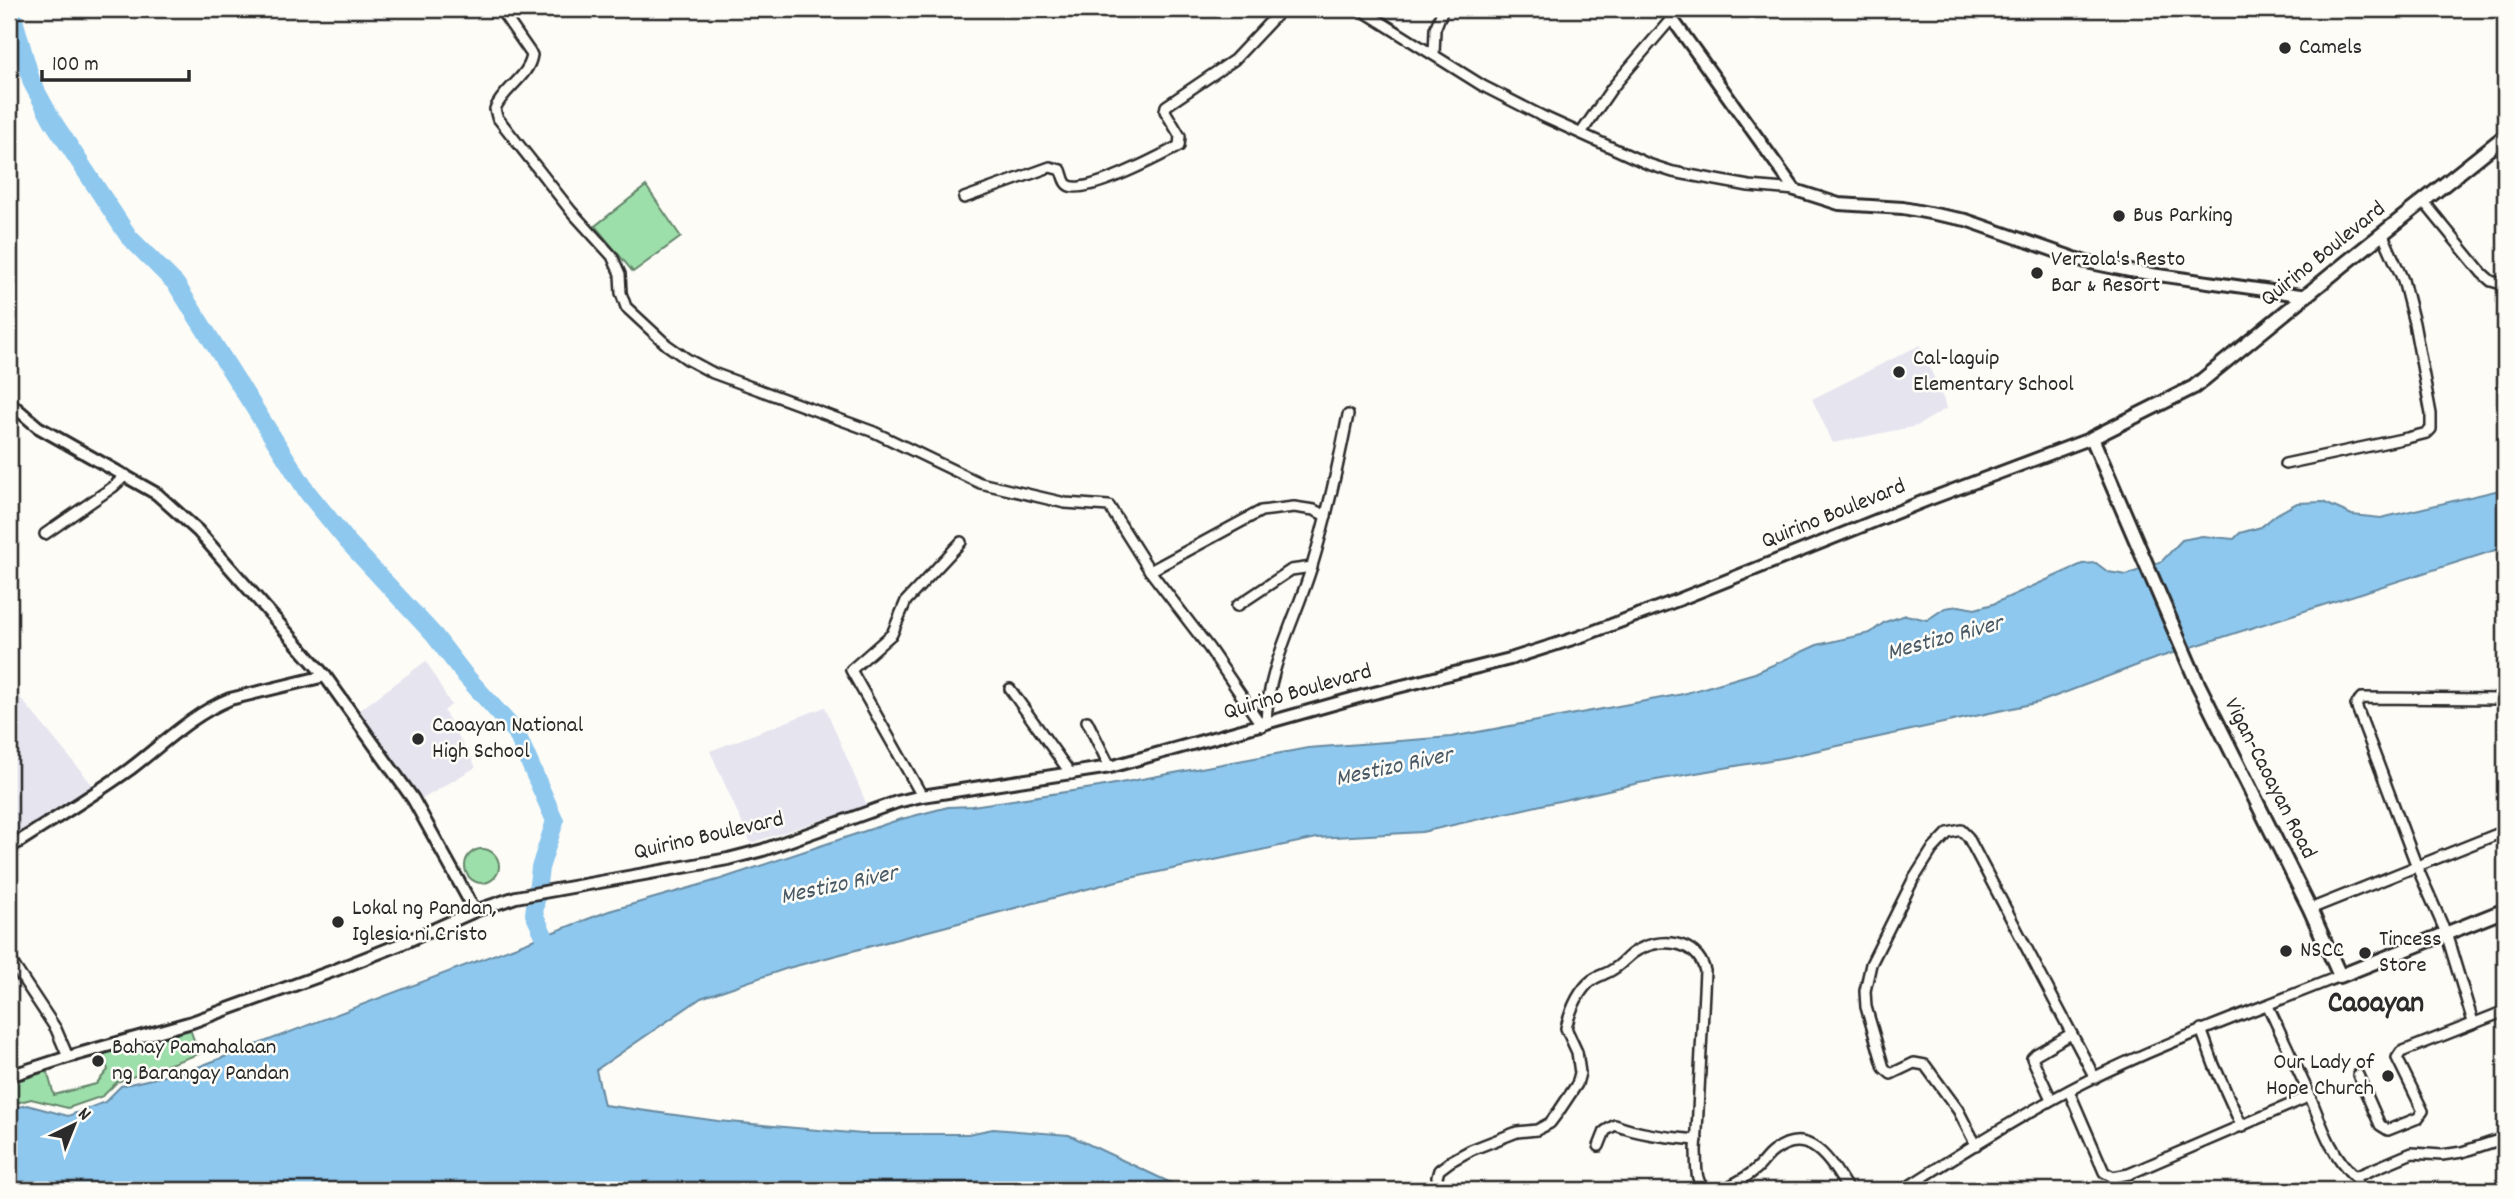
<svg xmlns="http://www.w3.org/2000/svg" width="2514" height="1199" font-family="Dekko,sans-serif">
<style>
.built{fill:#e6e4ef}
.green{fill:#9ddfaa;stroke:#64856a;stroke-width:2}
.water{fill:#8ec8ee;stroke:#6689a0;stroke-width:2}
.pier{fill:#fdfcf7}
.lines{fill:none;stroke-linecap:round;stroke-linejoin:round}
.river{stroke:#8ec8ee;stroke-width:18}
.minor-casing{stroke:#2b2b2b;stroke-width:14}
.tertiary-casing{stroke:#2b2b2b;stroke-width:16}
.secondary-casing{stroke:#2b2b2b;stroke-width:18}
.minor{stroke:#fdfcf7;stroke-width:9}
.tertiary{stroke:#fdfcf7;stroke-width:10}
.secondary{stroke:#fdfcf7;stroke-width:12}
.poi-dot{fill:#2b2b2b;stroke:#fdfcf7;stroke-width:2.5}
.labels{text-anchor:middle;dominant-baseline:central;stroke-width:5;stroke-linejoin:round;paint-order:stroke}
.poi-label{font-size:23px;fill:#2b2b2b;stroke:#fdfcf7;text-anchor:start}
.street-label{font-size:23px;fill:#2b2b2b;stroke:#fdfcf7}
.water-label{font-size:24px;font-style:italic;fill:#495a66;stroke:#fdfcf7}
.district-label{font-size:30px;font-weight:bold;fill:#2b2b2b;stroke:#fdfcf7}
</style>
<rect width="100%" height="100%" fill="#fdfcf7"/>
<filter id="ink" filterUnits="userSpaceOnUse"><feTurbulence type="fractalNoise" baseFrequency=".0143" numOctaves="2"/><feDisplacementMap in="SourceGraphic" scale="14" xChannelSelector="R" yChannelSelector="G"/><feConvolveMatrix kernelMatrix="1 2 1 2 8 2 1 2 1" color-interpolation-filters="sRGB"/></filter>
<g filter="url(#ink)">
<g class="built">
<path d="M1920 345 1947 408 1917 426 1833 443 1812 399Z"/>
<path d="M426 661 451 705 444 711 476 767 419 801 357 712Z"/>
<path d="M9 684 95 788 9 847Z"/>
<path d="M825 707 867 805 751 843 710 751Z"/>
</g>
<g class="green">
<path d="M646 186 681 237 633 272 595 226Z"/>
<circle cx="482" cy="866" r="17"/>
<path d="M190 1029 199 1054 117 1082 103 1096 68 1108 31 1099 9 1105V1084L47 1071 54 1095 96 1084 108 1070 103 1053Z"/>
</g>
<path class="water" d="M2505 479V547L2151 660 2040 702 1787 757 1639 783 1422 832 1317 838 1121 880 788 968 701 998 596 1070 604 1105 718 1121 862 1134H968L993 1129 1069 1135 1186 1190H1066L1049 1185 981 1182 822 1190H9V1109L27 1105 68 1116 105 1102 121 1086 190 1070 609 911 721 879 898 820 948 807 972 806 1099 787 1308 748 1451 737 1683 694 1755 673 1817 645 1870 633 1885 622 1906 615 1927 620 1945 608 1959 606 1975 609 1993 604 2082 564 2096 563 2108 572 2127 575 2162 561 2182 540 2202 536 2234 539 2240 533 2261 527 2277 514 2297 503 2323 502 2352 515 2381 518 2500 490Z"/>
<path class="pier" d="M2153 561 2193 650 2179 654 2140 566Z"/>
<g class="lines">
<path class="river" d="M11 9 32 83 52 120 129 237 176 284 308 493 348 542 434 635 464 674 516 732 555 821 540 868 534 914 554 957"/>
<g class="minor-casing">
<g id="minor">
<path d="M500 9 532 55C529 77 503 89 495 109L497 117 571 211 612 256 620 274 621 293 626 307 667 345 687 359 713 373 874 432 980 483 1065 503 1109 506 1150 571 1209 648 1262 726"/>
<path d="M1360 9 1483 86 1542 116 1648 164 1673 172 1749 186 1795 190"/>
<path d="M1434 55 1435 29 1443 9"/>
<path d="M1581 133 1612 88 1672 18"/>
<path d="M964 198 1050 167 1061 170C1063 175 1064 183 1068 185 1083 197 1162 155 1179 146L1180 136 1165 111 1166 106 1234 60 1282 9"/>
<path d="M2424 202 2482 273 2491 281 2505 285"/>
<path d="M2285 464 2407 438 2427 433 2431 429V414L2414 323 2403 280 2383 235"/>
<path d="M45 534 113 487 126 475"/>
<path d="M1150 571 1261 511 1294 507 1314 510 1326 516"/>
<path d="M1237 606 1291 570 1312 567"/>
<path d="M1010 689 1071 774"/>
<path d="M1087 721 1110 767"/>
<path d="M1266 724C1267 668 1296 619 1312 566 1327 516 1338 466 1348 415"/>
<path d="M922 796 851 670 892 634 906 601 961 542"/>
<path d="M2310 909 2505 831"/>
<path d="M9 958 56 1029 68 1057"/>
<path d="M2473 1022 2446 933 2417 867 2356 705 2361 698 2505 699"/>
<path d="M2201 1029 2214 1065 2242 1127"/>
<path d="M2358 1075 2380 1125 2388 1130 2418 1118 2423 1111 2397 1058 2401 1052 2505 1011"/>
<path d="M2069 1091 2104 1172 2113 1177 2129 1174 2310 1096 2268 1006"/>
<path d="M2310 1096C2322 1126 2331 1155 2355 1177L2412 1153 2442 1155 2462 1152 2505 1138"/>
<path d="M2051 1099 2032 1058 2036 1054 2071 1034"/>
<path d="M1976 1145 1958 1110 1925 1065 1914 1063 1891 1074 1884 1068 1866 1007 1865 991 1871 964 1913 880 1932 850 1948 833 1961 830 1968 837 2095 1078"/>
<path d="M1599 1146 1605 1131 1615 1125C1641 1135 1668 1137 1697 1140"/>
<path d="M2355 1177 2360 1190"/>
<path d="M1439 1190 1437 1177 1439 1170 1451 1161 1471 1150 1517 1132 1537 1130 1550 1123 1559 1111 1577 1084 1580 1073 1577 1052 1566 1028C1570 1012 1578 991 1592 980 1598 976 1606 974 1612 970 1620 966 1626 958 1633 953 1658 936 1697 939 1705 971L1696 1151C1697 1165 1694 1181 1706 1190"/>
<path d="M1722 1190C1733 1184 1745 1179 1755 1170 1762 1165 1766 1156 1774 1151 1810 1124 1832 1163 1848 1190"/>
<path d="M1903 1190C1962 1152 2021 1115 2083 1083 2166 1041 2254 1011 2340 976"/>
</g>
</g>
<g class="tertiary-casing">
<g id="tertiary">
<path d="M1665 9 1795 190 1839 204 1903 208 1966 220 2086 262 2130 271 2307 296"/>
<path d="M9 402 38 427 157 494 198 531 325 676 413 799 475 911"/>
<path d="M9 848C49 822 91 797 130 769 163 744 191 715 230 699L325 676"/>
<path d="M9 1076 68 1057 192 1022 333 971 401 944 475 911 516 897 728 859 763 850 897 802 922 796 1110 767 1362 696 1510 659 1579 637 1678 600 1927 500 2092 438"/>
</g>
</g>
<g class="secondary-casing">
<path id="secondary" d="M2505 136 2347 262 2194 387 2092 438 2196 680 2310 909 2340 976 2505 910"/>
</g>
<use href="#minor" class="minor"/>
<use href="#tertiary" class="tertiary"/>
<use href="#secondary" class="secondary"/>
</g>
</g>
<g class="poi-dot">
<circle cx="2285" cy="48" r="7"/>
<circle cx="2119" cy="216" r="7"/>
<circle cx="2037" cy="273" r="7"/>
<circle cx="1899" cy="372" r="7"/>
<circle cx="418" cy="739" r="7"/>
<circle cx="338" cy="922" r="7"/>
<circle cx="2286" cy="951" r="7"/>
<circle cx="2365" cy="953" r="7"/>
<circle cx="98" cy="1061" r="7"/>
<circle cx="2388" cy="1076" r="7"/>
</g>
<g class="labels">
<g class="poi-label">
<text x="2299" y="48">Camels</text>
<text x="2133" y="216">Bus Parking</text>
<text x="2051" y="260">Verzola's Resto<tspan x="2051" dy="26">Bar &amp; Resort</tspan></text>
<text x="1913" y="359">Cal-laguip<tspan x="1913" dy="26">Elementary School</tspan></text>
<text x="432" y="726">Caoayan National<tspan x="432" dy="26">High School</tspan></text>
<text x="352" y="909">Lokal ng Pandan,<tspan x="352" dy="26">Iglesia ni Cristo</tspan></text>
<text x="2379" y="940">Tincess<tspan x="2379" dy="26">Store</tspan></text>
<text x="2300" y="951">NSCC</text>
<text x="112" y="1048">Bahay Pamahalaan<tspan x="112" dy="26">ng Barangay Pandan</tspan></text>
<text x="2374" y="1063" text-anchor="end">Our Lady of<tspan x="2374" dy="26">Hope Church</tspan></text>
</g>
<g class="street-label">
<text transform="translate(2324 255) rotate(-39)">Quirino Boulevard</text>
<text transform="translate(1834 515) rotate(-22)">Quirino Boulevard</text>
<text transform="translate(1298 693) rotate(-16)">Quirino Boulevard</text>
<text transform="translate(2269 779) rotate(63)">Vigan-Caoayan Road</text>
<text transform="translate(709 837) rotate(-13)">Quirino Boulevard</text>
</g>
<g class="water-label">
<text transform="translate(1945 639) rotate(-15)">Mestizo River</text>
<text transform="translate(1394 768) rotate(-12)">Mestizo River</text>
<text transform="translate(839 886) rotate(-12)">Mestizo River</text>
</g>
<g class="district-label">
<text x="2376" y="1005">Caoayan</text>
</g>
</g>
<rect width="2514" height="1199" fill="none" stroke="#fdfcf7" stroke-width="35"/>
<rect x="18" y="18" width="2479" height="1164" fill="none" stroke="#2b2b2b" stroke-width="2.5" filter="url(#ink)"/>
<g transform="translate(74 1125) rotate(43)" stroke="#fdfcf7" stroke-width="5" paint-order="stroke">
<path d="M0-5L12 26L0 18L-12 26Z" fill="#2b2b2b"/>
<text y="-10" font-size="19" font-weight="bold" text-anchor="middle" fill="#2b2b2b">N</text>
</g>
<path d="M42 70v10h147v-10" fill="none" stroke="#2b2b2b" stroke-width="3.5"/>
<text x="52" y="70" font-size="21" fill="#2b2b2b" stroke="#fdfcf7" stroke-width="5" paint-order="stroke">100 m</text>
</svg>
